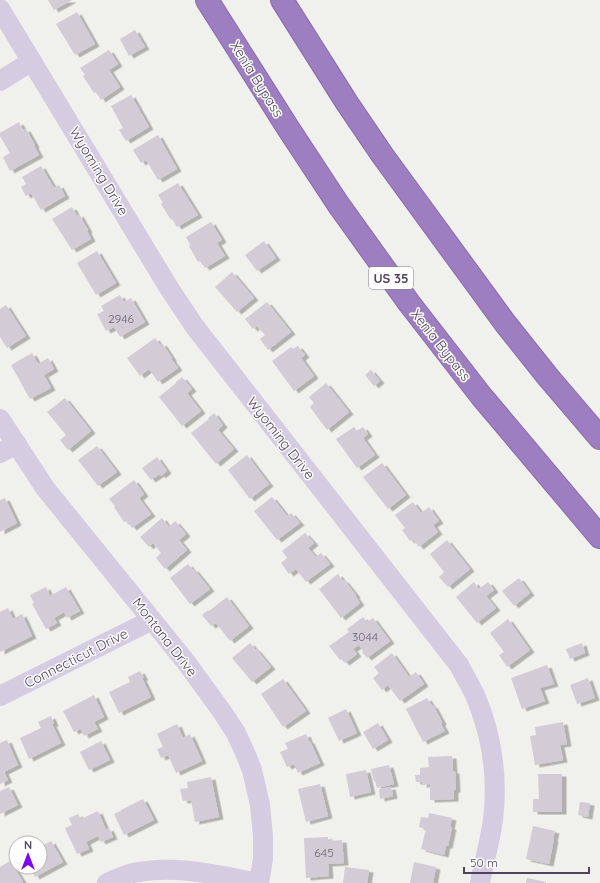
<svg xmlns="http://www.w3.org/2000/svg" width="600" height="883" font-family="Quicksand,sans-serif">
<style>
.building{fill:#d1ccd5;filter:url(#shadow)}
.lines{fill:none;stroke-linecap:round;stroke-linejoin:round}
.highway-casing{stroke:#896aad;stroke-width:24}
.minor{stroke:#d4cce1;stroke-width:20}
.highway{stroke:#9d7fc1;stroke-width:22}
.labels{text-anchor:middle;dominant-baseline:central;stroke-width:3;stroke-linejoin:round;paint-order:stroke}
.number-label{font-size:12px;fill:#6e657a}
.shield{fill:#fff;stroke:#827b8d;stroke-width:1}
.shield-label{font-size:13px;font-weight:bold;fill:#4d435c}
.street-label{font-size:14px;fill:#4d435c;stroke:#fff}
</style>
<defs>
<filter id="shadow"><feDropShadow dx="4.5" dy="2.5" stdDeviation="0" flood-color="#0004"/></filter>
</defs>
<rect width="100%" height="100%" fill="#f0f0ec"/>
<g class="building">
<path d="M48 0H72L54 10Z"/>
<path d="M77 12 95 44 75 55 56 24Z"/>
<path d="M135 30 145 47 129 56 120 39Z"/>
<path d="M109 50 118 64 109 70 120 87 101 100 96 92 94 93 83 76 85 75 80 68Z"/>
<path d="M131 95 149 127 126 141 119 130 123 128 111 106Z"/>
<path d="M19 122 23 130 26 129 35 145 34 146 39 155 10 171 3 157 10 153 0 136V133Z"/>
<path d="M158 135 177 169 158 180 146 160 141 163 133 150Z"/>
<path d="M41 166 54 188 59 185 65 196 41 210 31 193 26 196 21 187 26 184 22 177Z"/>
<path d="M178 183 198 215 177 227 172 219 171 220 161 204 163 203 158 195Z"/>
<path d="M72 207 77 216 79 214 88 230 87 231 91 239 72 250 52 219Z"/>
<path d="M211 222 222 240 217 243 225 256 205 268 200 261 198 262 189 246 190 245 186 237Z"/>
<path d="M264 241 276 258 257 271 245 255Z"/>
<path d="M97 251 116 283 96 295 77 263Z"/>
<path d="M232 272 254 298 237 312 215 287Z"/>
<path d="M120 295 124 302 131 298 145 322 120 337 114 327 106 331 97 314 104 311 101 306Z"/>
<path d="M267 302 291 332 268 350 260 339 265 335 257 326 253 329 245 319Z"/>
<path d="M6 305 26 336 7 348 0 337V309Z"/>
<path d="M155 338 160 345 162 343 172 358V360L178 368 158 382 149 369 140 376 127 358Z"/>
<path d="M298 346 305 355 301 358 314 376 294 391 272 361 291 347 293 349Z"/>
<path d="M32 353 38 364 48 358 54 369 44 375 51 388 30 399 11 365Z"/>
<path d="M371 370 380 381 374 386 365 375Z"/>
<path d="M182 377 192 389 187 393 201 411 182 426 159 397 176 383V382Z"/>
<path d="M326 383 349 412 327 430 310 407 314 403 309 397Z"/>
<path d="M65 398 91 431 68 450 60 440 66 435 47 412Z"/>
<path d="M214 413 223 425 218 430 234 449 216 464 191 433 209 419 208 418Z"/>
<path d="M354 427 357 431 363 427 368 434 363 438 375 455 357 468 336 439Z"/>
<path d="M97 446 117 472 98 486 78 460Z"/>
<path d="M247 455 269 484 250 499 228 470Z"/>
<path d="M157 457 167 471 161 476 160 474 151 480 142 468Z"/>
<path d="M382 463 406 495 388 509 363 477Z"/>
<path d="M134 480 144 494 139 498 151 514 132 528 127 521 124 522 114 507 115 506 109 499Z"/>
<path d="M272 497 287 516 291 513 300 523 277 540 254 511Z"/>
<path d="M5 498 17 523 0 532V500Z"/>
<path d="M413 502 421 513 429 507 439 521 433 525 438 532 419 547 413 539 410 541 402 530 405 528 395 515Z"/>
<path d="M162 518 169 527 175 521 186 534 179 540 187 550 165 569 156 558 161 553 153 543 149 547 140 537Z"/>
<path d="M305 533 314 543 308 548 316 557 321 553 330 564 306 582 296 569 289 574 281 563 287 558 282 551Z"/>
<path d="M447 540 470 569 448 587 439 577 444 572 430 554Z"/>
<path d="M188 564 193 570 194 569 210 589 190 604 170 578Z"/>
<path d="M338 574 343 581 344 580 356 595 355 596 360 603 341 618 319 589Z"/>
<path d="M519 578 530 593 514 606 502 591Z"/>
<path d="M474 582 479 589 488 582 494 590 486 596 496 608 477 623 456 597Z"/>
<path d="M46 587 50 596 66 587 80 611 67 618 64 612 54 618 57 623 46 629 32 604 34 603 30 595Z"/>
<path d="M227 597 249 626 230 641 216 623 211 626 202 615 208 610 209 611Z"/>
<path d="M8 608 13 619 22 614 32 636 0 652V612Z"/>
<path d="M363 617 367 622 373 618 390 641 367 658 362 652 363 651 359 645 353 649 357 654 345 663 341 659 340 660 329 646 349 632 347 629Z"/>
<path d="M508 619 530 650 507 667 499 655 504 652 490 633Z"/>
<path d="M250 643 255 649H256L271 667 252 682 232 658Z"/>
<path d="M582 643 585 653 570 659 566 649Z"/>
<path d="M392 653 409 677 416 672 424 684 400 701 388 685 382 690 373 678 379 673 374 667Z"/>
<path d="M547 665 554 684 540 688 545 701 522 709 511 678Z"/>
<path d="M140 671 144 678H142L151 697 119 713 109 692 130 682 128 677Z"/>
<path d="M588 678 595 698 577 704 570 685Z"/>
<path d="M283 679 306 711 283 727 261 694Z"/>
<path d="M94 695 104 717 94 722 98 729 84 736 81 729 74 732 63 711Z"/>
<path d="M427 698 432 706 433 705 442 722 441 724 445 731 423 742 406 709Z"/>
<path d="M346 709 357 733 339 741 328 718Z"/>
<path d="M51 716 54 724H52L61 743 29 759 20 738 41 728 38 722Z"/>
<path d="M563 722 567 744 560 745 563 760 535 765 530 736 536 735 535 727Z"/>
<path d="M378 723 388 740 373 749 363 732Z"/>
<path d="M177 724 183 738 190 734 202 761 176 773 168 755 161 758 157 749 163 747 157 734Z"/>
<path d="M306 734 309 741H310L320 763 298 773 294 764 287 767 280 752 288 749 285 743Z"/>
<path d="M7 740 18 765 4 772 8 780 0 784V743Z"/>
<path d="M101 741 110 760 89 770 80 752Z"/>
<path d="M452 756 453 771H455L456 790H454V799L430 800V784L422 785V782H416L415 775H420V768L429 767 428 757Z"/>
<path d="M389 765 394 784 377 788 375 781 374 782 371 769Z"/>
<path d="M366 770 371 792 350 797 346 774Z"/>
<path d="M538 774H562V812H533V799H539Z"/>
<path d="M211 777 219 817 195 822 191 800 183 801 180 789 188 788 187 782Z"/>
<path d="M320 784 328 816 306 822 298 789Z"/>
<path d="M9 787 18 805 0 814V791Z"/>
<path d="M391 787 393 796 380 799 379 789Z"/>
<path d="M143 799 154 820 124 835 114 814 121 811V810Z"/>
<path d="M580 802 590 803 588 817 578 815Z"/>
<path d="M98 811 106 830 109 828 113 837 101 842 98 836 86 842 89 849 77 854 65 828 72 825 69 818 78 814 81 819Z"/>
<path d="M429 813 452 818 450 827H452L448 846H446L444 855 421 849 426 829 419 827 421 817 428 818Z"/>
<path d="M533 826 555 831 553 839H554L549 864 526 859Z"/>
<path d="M328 837V841L342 840 344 863 328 864 329 876 306 878 304 838Z"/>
<path d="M51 841 63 862 35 877 30 867H40V847Z"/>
<path d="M10 861 23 882 21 883H0V867Z"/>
<path d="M414 862 436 867 433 883H410Z"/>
<path d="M345 867 369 870 367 883H343Z"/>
<path d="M527 878 546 882V883H526Z"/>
</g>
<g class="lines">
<g class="highway-casing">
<g id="highway">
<path d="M207 0 288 128 338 204 409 303 482 397 600 537"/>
<path d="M282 0 347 103 383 156 505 323 548 377 600 438"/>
</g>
</g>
<g class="minor">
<path d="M0 9 169 288 195 327 459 665C464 675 470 685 475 695 492 735 498 778 493 820 490 841 484 862 480 883"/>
<path d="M0 81 32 61"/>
<path d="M0 419 45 488 186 662 223 713 236 733 246 755 252 770 260 805 263 836V859L259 883"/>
<path d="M0 453 17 444"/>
<path d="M0 696 152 620"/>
<path d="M107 883C115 880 124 875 133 873 175 864 217 875 259 883"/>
</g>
<use href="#highway" class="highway"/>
</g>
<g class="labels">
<g class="number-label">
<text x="121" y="318">2946</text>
<text x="365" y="636">3044</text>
<text x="324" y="852">645</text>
</g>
<rect class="shield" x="369" y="267" width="44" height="22" rx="3"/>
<g class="shield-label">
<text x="391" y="278">US 35</text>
</g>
<g class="street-label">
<text transform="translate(257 79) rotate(58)">Xenia Bypass</text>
<text transform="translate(99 171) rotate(59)">Wyoming Drive</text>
<text transform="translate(441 345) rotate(52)">Xenia Bypass</text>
<text transform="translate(281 438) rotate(52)">Wyoming Drive</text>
<text transform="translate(165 637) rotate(52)">Montana Drive</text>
<text transform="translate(76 658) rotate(-27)">Connecticut Drive</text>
</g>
</g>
<g transform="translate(28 855)"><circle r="19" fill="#ffffff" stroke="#b8b4be"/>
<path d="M0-3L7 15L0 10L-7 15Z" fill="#7b08ef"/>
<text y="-6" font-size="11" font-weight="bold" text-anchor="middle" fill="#4d435c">N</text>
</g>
<path d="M464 867v6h125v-6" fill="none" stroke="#4d435c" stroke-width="2"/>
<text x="470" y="867" font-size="12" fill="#4d435c" stroke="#ffffff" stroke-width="3" paint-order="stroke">50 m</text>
</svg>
